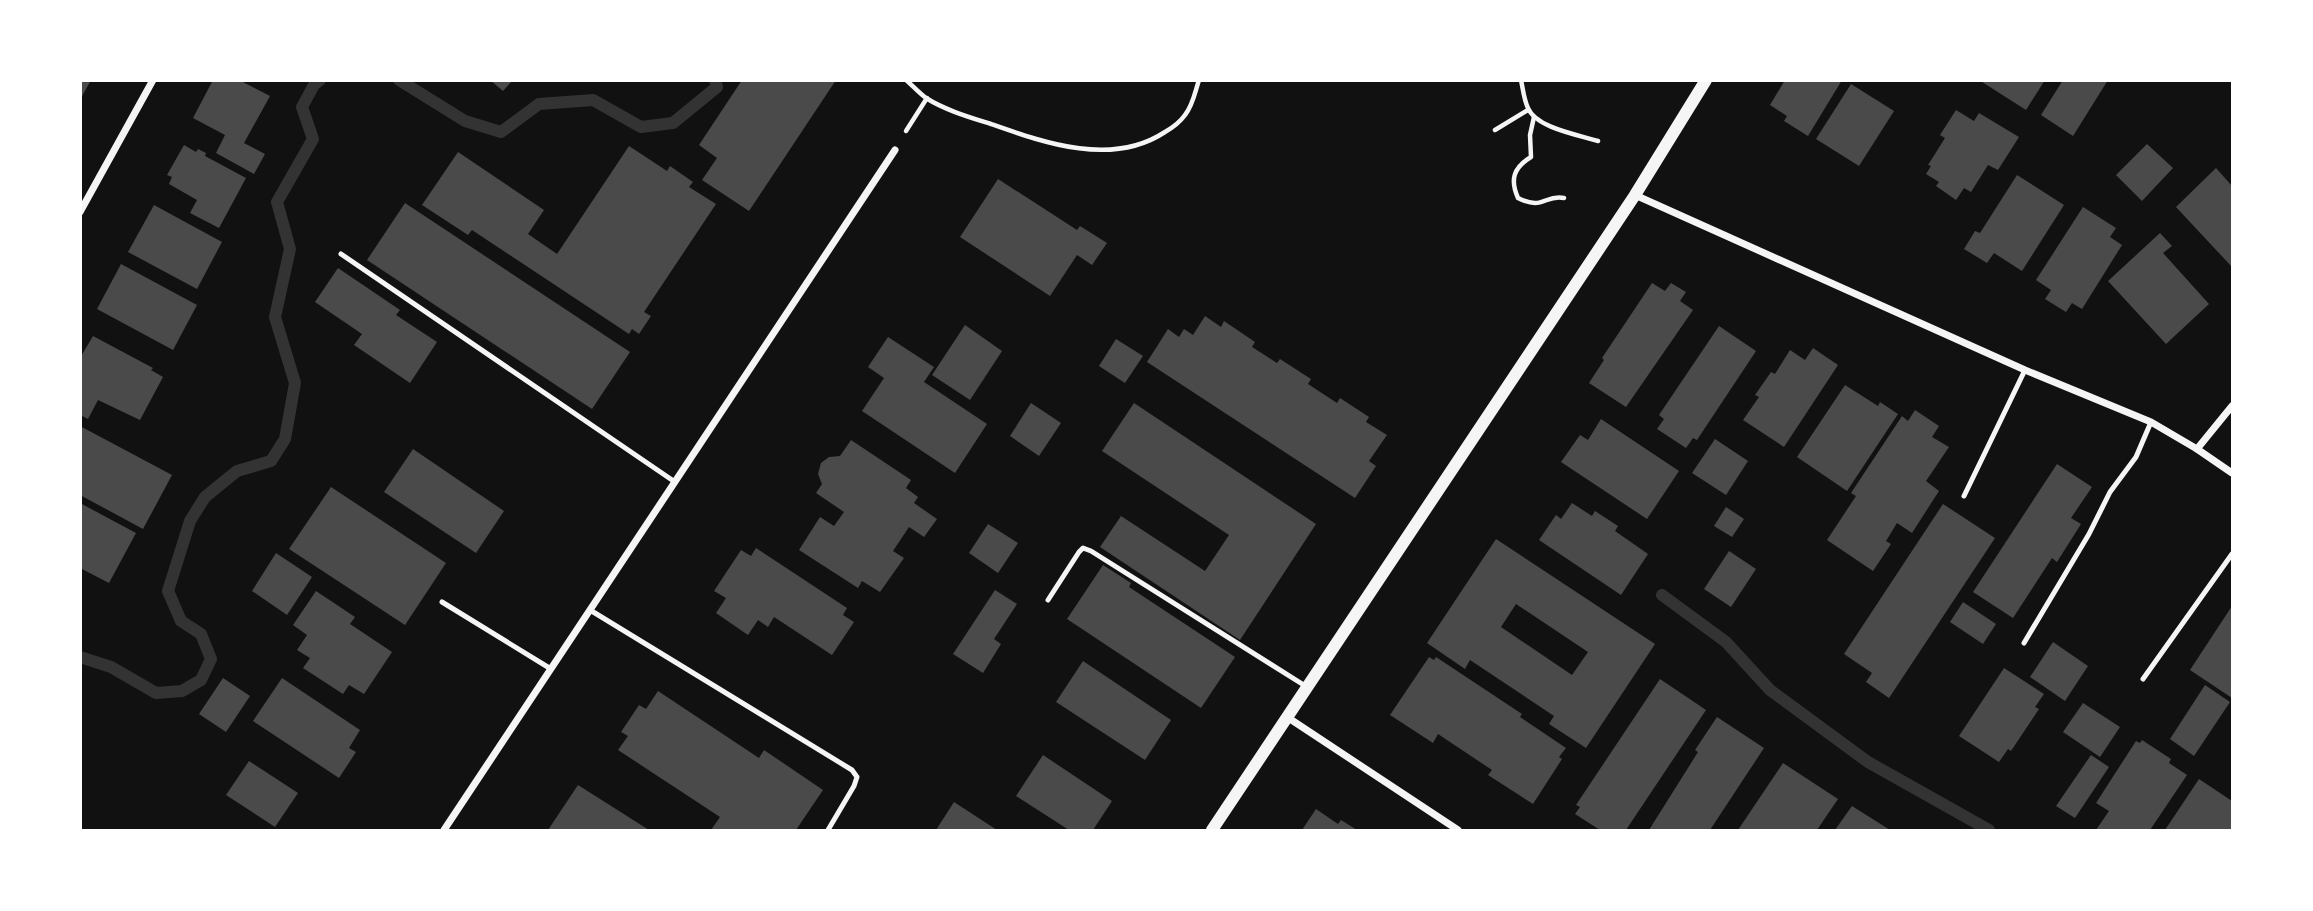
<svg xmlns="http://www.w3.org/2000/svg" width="2313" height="911" font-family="'Roboto Condensed',sans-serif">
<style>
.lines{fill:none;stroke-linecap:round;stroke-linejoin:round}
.stream{stroke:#333;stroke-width:12}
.building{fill:#4a4a4a;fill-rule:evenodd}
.path{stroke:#f5f5f5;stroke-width:4.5}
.service{stroke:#f5f5f5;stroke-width:5}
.minor{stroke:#f5f5f5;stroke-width:7}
.tertiary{stroke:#f5f5f5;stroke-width:12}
</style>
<rect width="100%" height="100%" fill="#111"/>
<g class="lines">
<g class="stream">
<path d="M399 80 465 121 501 132 539 104 593 100 641 127 673 123 717 87 715 80"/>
<path d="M1662 595 1726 642 1770 690 1868 762 1989 830"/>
<path d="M80 657 111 667 156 693 182 691 201 680 211 659 201 634 181 621 168 591 190 521 205 497 237 471 271 461 285 439 295 383 275 317 290 249 277 202 313 139 302 107 314 85 320 80"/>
</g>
</g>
<g class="building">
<path d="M80 80H91L80 100Z"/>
<path d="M213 80H239L270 96 244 143 265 154 254 174 216 153 225 135 193 118Z"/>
<path d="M490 80H513L503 91Z"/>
<path d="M742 80H836L749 211 702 180 717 158 699 145Z"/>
<path d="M1785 80H1842L1808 136 1784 121 1787 116 1770 105Z"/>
<path d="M1979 80H2045L2026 110Z"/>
<path d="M2063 80H2108L2073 136 2041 115Z"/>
<path d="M1851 84 1894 111 1859 166 1816 139Z"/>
<path d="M1956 110 1974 121 1979 113 2019 137 1998 170 1988 165 1971 192 1964 188 1956 200 1936 186 1939 182 1926 174 1931 166 1928 165 1945 138 1940 135Z"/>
<path d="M2147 144 2173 168 2142 201 2116 175Z"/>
<path d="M184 145 196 152 198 149 206 153 205 156 246 178 219 228 190 213 197 200 169 184 172 177 167 175Z"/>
<path d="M629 146 667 171 670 166 693 182 689 187 716 204 644 312 651 316 639 334 632 329 629 334 472 230 468 235 422 205 458 152 544 210 528 234 557 254Z"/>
<path d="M2216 168 2232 186V267L2176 207Z"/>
<path d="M2017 175 2064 205 2022 271 1994 253 1987 263 1964 249 1975 231 1980 233Z"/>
<path d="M998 179 1077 230 1080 226 1107 243 1092 265 1077 255 1050 296 960 237Z"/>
<path d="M405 203 630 352 592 409 367 260Z"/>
<path d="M154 205 222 242 197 289 128 252Z"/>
<path d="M2083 207 2116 228 2110 237 2122 245 2082 309 2072 303 2066 312 2045 299 2051 290 2036 280Z"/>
<path d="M2160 233 2172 246 2163 253 2209 304 2166 344 2108 281Z"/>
<path d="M121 264 197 305 173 350 97 309Z"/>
<path d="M338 268 400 310 396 315 437 342 410 383 354 345 362 334 315 302Z"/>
<path d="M1652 283 1665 291 1671 283 1686 292 1680 301 1693 310 1626 407 1589 383 1604 360 1602 358Z"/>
<path d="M1205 316 1221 327 1224 321 1255 342 1252 347 1277 363 1280 359 1311 379 1308 384 1337 403 1340 398 1369 417 1366 422 1387 435 1369 461 1376 466 1355 498 1147 362 1168 329 1179 337 1184 329 1193 335Z"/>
<path d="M965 325 1002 351 970 400 932 375Z"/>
<path d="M1719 326 1756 351 1697 440 1693 438 1686 448 1657 429 1664 419 1659 415Z"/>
<path d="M93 336 153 368 151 370 163 377 140 420 98 400 88 419 80 415V358Z"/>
<path d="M888 337 934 367 924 382 987 424 955 473 862 411 884 378 868 367Z"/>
<path d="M1116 339 1143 356 1125 383 1099 366Z"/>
<path d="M1813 348 1838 365 1784 447 1743 420 1759 397 1755 395 1771 372 1775 374 1790 350 1805 360Z"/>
<path d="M1845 385 1878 406 1880 402 1898 414 1847 491 1797 457Z"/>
<path d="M1031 403 1061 423 1039 456 1010 436Z"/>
<path d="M1134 403 1316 524 1240 640 1100 547 1121 516 1205 571 1229 535 1102 451Z"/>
<path d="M1915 410 1939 426 1932 437 1949 447 1926 481 1939 491 1912 533 1897 523 1886 541 1891 544 1873 571 1827 540 1856 496 1851 493 1902 416 1908 421Z"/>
<path d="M1601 419 1679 471 1647 519 1561 462 1580 435 1588 440Z"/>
<path d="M80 426 172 475 143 529 80 495Z"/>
<path d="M1715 439 1748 461 1726 495 1692 473Z"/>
<path d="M851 440 911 480 906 488 918 497 914 503 937 519 924 537 909 527 893 551 904 558 880 592 862 581 858 588 799 550 820 517 834 526 844 512 816 493 822 484 818 474 821 463 829 457 840 456Z"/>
<path d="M413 449 504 511 476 553 384 492Z"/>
<path d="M2057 464 2092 487 2071 518 2081 524 2057 562 2052 558 2013 618 1973 592Z"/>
<path d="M331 487 446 563 405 625 289 549Z"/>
<path d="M80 503 136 533 109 583 80 568Z"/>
<path d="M1572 503 1592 516 1595 511 1618 526 1615 531 1648 554 1621 595 1539 540 1556 515 1561 519Z"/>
<path d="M1943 504 1995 538 1889 698 1866 682 1872 673 1844 654Z"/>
<path d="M1726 507 1744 519 1732 537 1714 526Z"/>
<path d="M988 524 1018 543 998 573 969 553Z"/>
<path d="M1496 539 1655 644 1586 748 1549 724 1554 716 1470 660 1465 669 1427 643ZM1516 604 1588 652 1572 675 1501 627Z"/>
<path d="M756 548 847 608 843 615 854 622 832 655 774 617 768 627 758 620 748 635 716 613 726 598 714 591 741 550 751 556Z"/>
<path d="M1729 551 1756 569 1731 607 1704 589Z"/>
<path d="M276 553 312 577 287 615 252 591Z"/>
<path d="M1103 565 1131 583 1129 587 1235 657 1201 708 1067 619Z"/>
<path d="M995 590 1017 604 994 639 1001 644 983 673 953 654Z"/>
<path d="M316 591 355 617 350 624 392 652 364 694 349 685 343 694 303 668 310 658 297 650 307 635 293 625Z"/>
<path d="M1963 602 1996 624 1983 644 1950 622Z"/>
<path d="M2232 606V698L2190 670Z"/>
<path d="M2053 642 2088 666 2065 701 2030 677Z"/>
<path d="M1429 657 1434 660 1436 657 1522 714 1520 717 1566 748 1559 757 1562 759 1533 804 1488 775 1492 770 1438 734 1433 743 1390 715Z"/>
<path d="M1083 661 1171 720 1145 760 1056 702Z"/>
<path d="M2004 668 2044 694 2035 707 2039 709 2011 751 2008 749 1999 762 1959 736Z"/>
<path d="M223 678 250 696 226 732 199 714Z"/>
<path d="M282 678 360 730 349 748 356 752 339 778 253 721Z"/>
<path d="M1660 679 1706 710 1626 830H1600L1575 814 1580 807 1576 805Z"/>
<path d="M2205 685 2230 702 2194 756 2170 739Z"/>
<path d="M658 691 759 758 764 750 823 790 796 830H711L720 817 618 750 628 736 621 732 639 705 646 709Z"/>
<path d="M2083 703 2120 727 2100 757 2063 732Z"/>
<path d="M1717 717 1764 748 1710 830H1649L1698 752 1695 750Z"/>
<path d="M2142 740 2171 759 2169 763 2187 775 2150 830H2096L2109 811 2096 803 2136 741 2140 743Z"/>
<path d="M1043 755 1112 801 1093 830H1069L1016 796Z"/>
<path d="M2091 755 2109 767 2075 818 2056 806Z"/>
<path d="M249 761 298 793 275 827 226 795Z"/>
<path d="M1783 763 1838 799 1817 830H1738Z"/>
<path d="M2199 779 2232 801V830H2165Z"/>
<path d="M578 785 649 830H548Z"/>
<path d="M954 802 997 830H936Z"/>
<path d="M1852 806 1890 830H1835Z"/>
<path d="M1316 809 1338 824 1341 820 1357 830H1302Z"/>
</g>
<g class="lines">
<g class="path">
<path d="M906 80C913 86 919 93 926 98 945 110 969 117 991 124 1045 143 1112 167 1165 132 1172 128 1180 122 1185 115 1193 105 1195 92 1199 80"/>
<path d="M1521 80C1523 89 1524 100 1528 108 1536 128 1579 135 1598 141"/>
<path d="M1534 117 1530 135 1531 157C1513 168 1510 180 1518 198 1543 211 1545 194 1564 198"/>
<path d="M1495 130 1528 110"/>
<path d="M906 131 927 98"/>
</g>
<g class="service">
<path d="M341 254 675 482"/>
<path d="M1964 496 2025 370"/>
<path d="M1048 600 1079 552 1083 548 1091 551 1307 687"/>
<path d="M442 602 551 669"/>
<path d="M590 610 852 770 857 777 854 786 828 830"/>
<path d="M2024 643 2089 534 2110 492 2136 457 2151 422"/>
<path d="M2143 679 2232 554"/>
</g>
<g class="minor">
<path d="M1635 195 2025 370 2151 422 2197 449 2232 406"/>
<path d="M80 212 153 80"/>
<path d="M2197 449 2232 473"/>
<path d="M1287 717 1458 830"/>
<path d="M444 830 895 150"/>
</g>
<path class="tertiary" d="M1212 830 1635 195 1706 80"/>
</g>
<rect width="2313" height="911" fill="none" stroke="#ffffff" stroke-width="164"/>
</svg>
